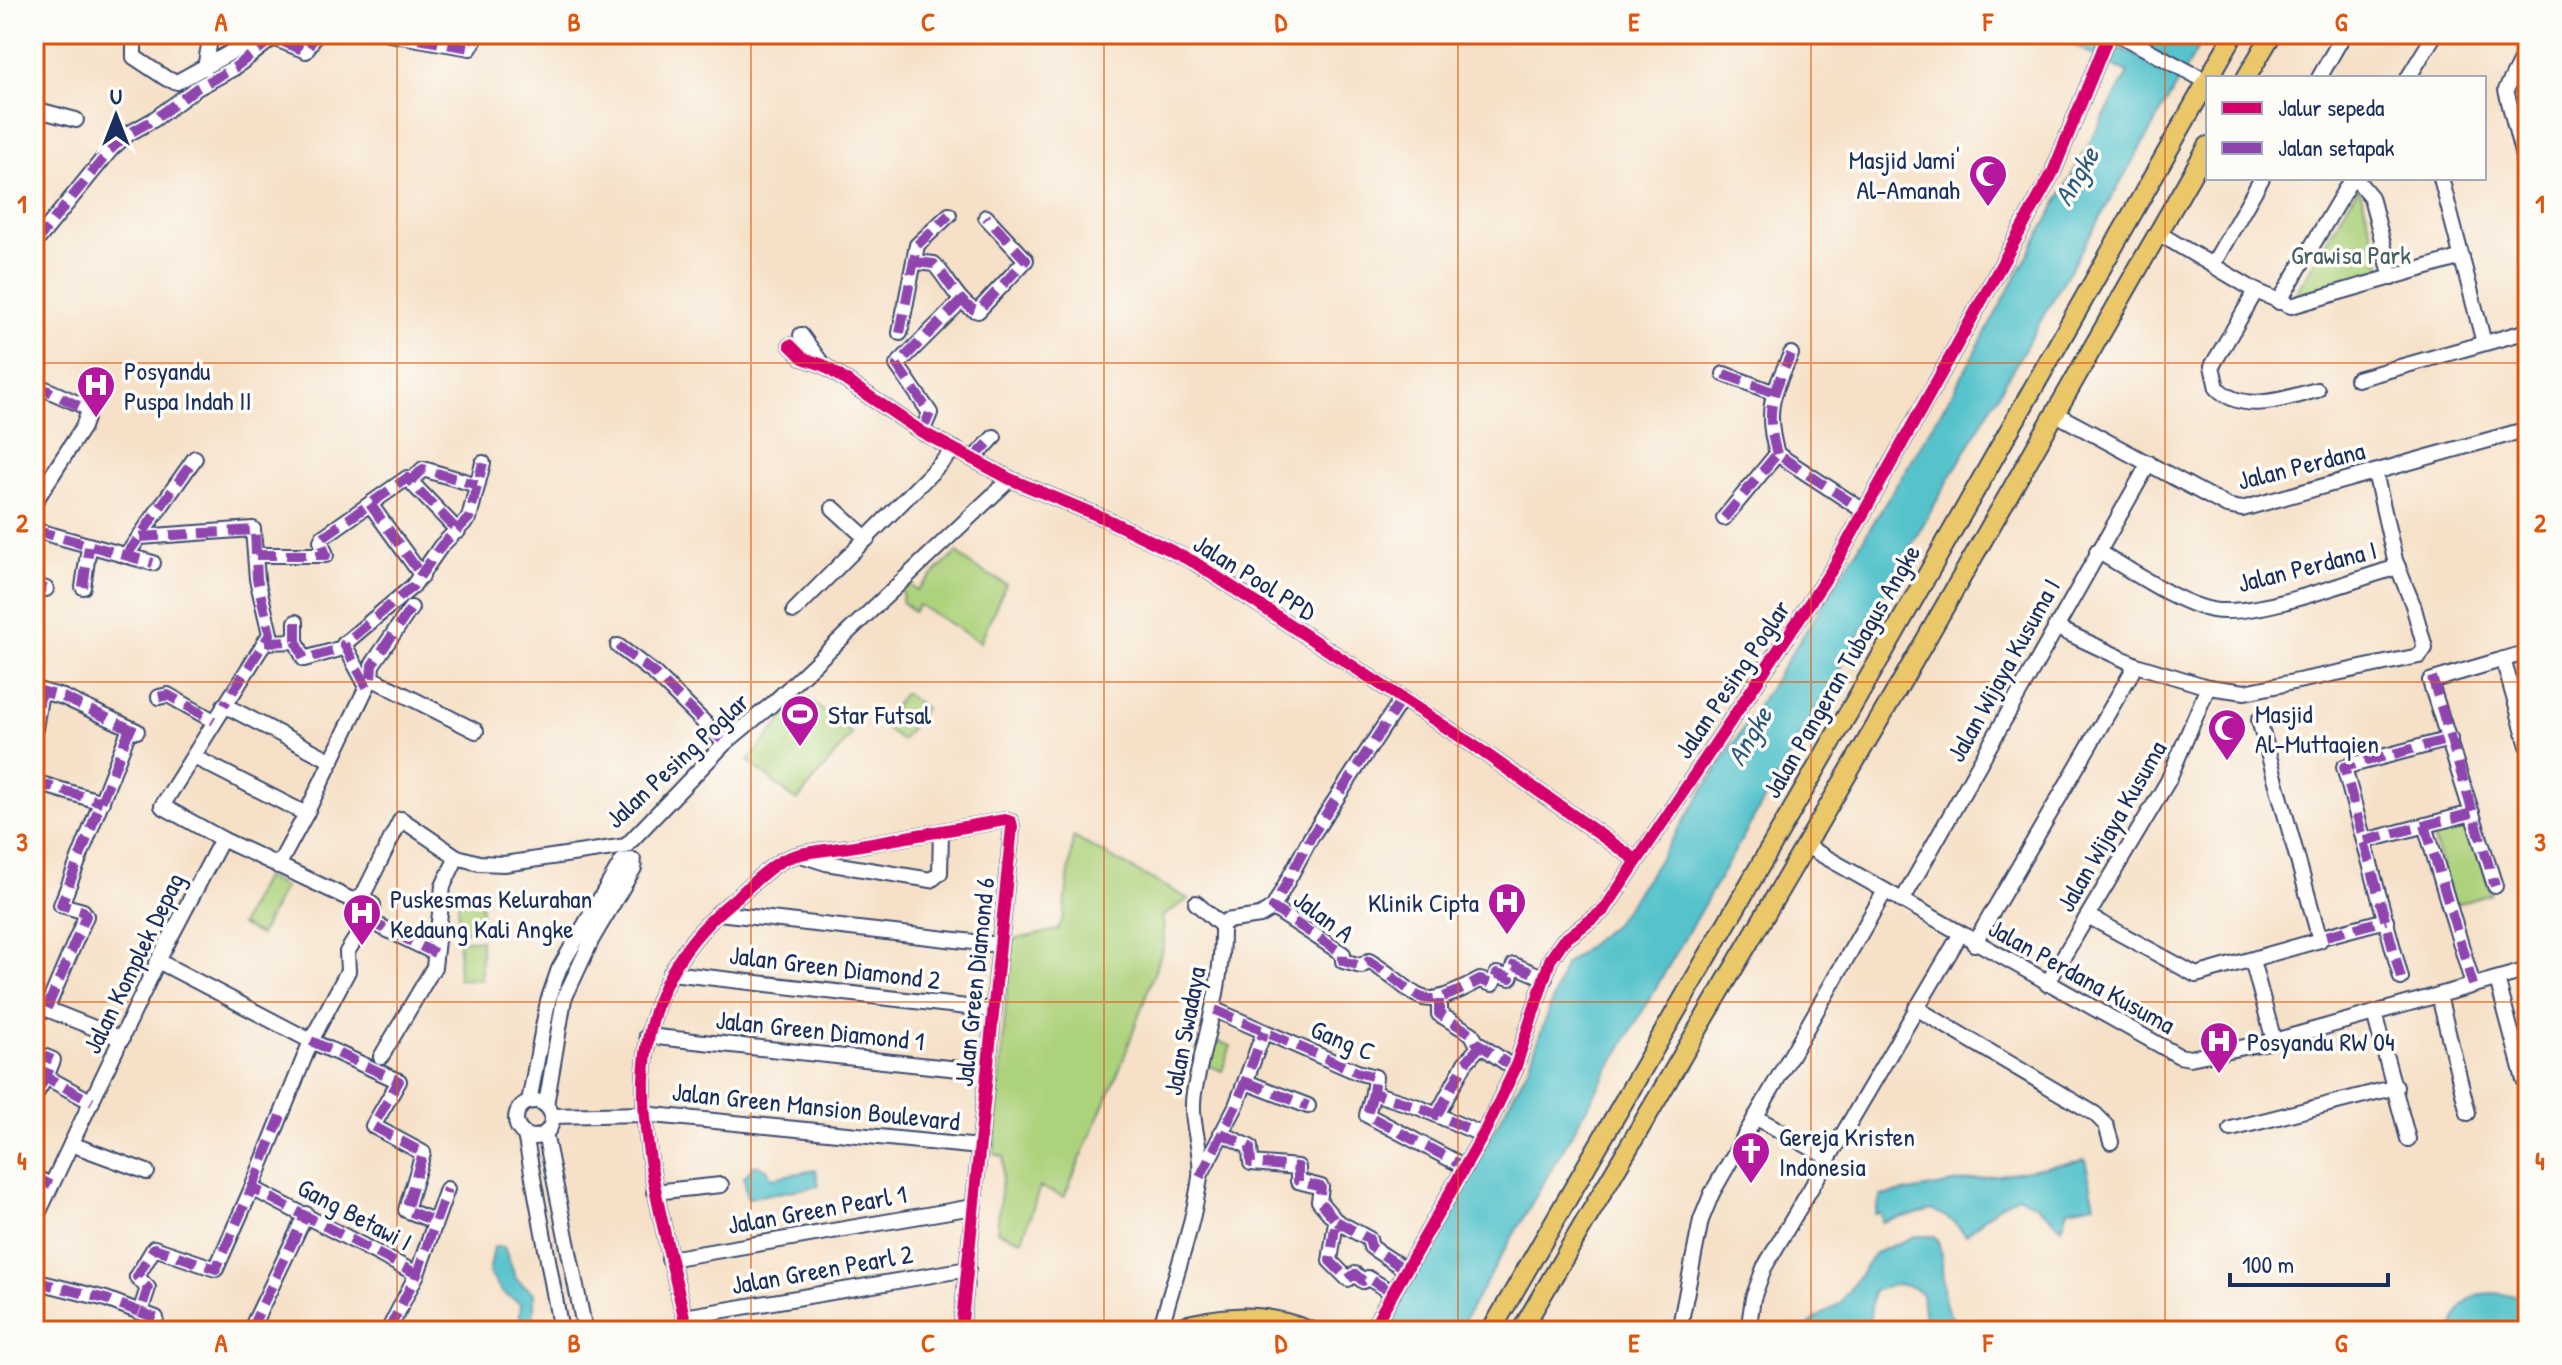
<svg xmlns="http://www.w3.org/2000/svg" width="2562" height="1365" font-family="'Patrick Hand',sans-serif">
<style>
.green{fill:#add27b;stroke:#64806c;stroke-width:2}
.water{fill:#56c3cc;stroke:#387995;stroke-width:2}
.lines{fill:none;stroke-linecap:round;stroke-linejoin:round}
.minor-casing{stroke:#3c4a6e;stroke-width:18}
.major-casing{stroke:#3c4a6e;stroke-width:22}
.highway-casing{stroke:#3c4a6e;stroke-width:24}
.minor{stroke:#fff;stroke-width:14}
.major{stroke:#eac769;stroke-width:18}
.highway{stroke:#eac769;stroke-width:20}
.quiet{stroke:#8e44ad;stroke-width:10;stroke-dasharray:20 10;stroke-linecap:butt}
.cycleway-casing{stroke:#fdfcf7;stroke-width:17}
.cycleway{stroke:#d6006c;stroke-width:12}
.grid{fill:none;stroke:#de5710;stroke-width:2;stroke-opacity:0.55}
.labels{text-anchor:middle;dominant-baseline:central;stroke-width:7;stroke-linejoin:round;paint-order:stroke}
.poi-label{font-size:26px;fill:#1b2f5e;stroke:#fdfcf7;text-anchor:start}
.park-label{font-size:26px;fill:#476067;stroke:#fdfcf7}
.street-label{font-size:26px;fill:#1b2f5e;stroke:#fdfcf7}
.water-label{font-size:28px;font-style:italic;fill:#2d5b7f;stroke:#fdfcf7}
.neatline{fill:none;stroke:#de5710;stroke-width:3}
.grid-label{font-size:26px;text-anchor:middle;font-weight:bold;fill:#de5710}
</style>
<rect width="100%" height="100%" fill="#fdfcf7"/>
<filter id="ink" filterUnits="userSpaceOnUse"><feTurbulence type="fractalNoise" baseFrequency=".0125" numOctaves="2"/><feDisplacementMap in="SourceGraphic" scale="16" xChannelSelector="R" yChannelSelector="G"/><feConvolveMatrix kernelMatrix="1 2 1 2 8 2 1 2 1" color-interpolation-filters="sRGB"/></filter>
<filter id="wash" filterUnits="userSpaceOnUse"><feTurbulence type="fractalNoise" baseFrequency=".006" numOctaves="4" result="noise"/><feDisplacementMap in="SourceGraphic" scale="32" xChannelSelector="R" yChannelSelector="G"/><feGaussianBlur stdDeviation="1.8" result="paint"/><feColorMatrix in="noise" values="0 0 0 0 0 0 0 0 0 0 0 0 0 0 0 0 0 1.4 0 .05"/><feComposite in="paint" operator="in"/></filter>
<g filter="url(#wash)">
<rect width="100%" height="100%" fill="#f6e1c8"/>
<g class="green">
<path d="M2359 186 2383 272 2301 296 2296 293Z"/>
<path d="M957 552 972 566 1006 584 980 642 919 605 913 612 902 601 903 586 910 585 917 590Z"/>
<path d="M904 693 925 708 902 740 881 726Z"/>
<path d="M803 695 852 734 797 801 748 761Z"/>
<path d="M2468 816 2491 894 2453 905 2430 827Z"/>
<path d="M1073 837 1189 899 1163 916 1164 945 1153 976 1121 1066 1064 1197 1040 1187 1022 1240 997 1231 1004 1157 994 1154 1011 940 1058 930 1064 916Z"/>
<path d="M264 877 284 887 260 935 240 925Z"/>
<path d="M458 889H482L481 931H458Z"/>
<path d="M459 940H481V980L458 979Z"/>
<path d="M1214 1040 1231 1046 1222 1071 1206 1065Z"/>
</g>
<g class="water">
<path d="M2053 34H2089L2139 57 2152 34H2206L1458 1331H1385L1529 1066 1565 965 1615 923 1651 872 1838 581 1954 390 2128 73Z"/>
<path d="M2085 1160 2095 1204 2068 1209 2062 1228 2036 1204 2018 1196 1998 1206 1966 1235 1954 1222 1933 1210 1882 1222 1881 1214H1875L1881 1196Z"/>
<path d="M755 1165 767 1169 771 1178 816 1170 819 1186 747 1198 744 1177Z"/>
<path d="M1915 1236H1933L1938 1241C1949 1274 1932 1305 1964 1331H1926L1922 1294C1908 1281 1889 1284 1873 1292L1868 1331H1804L1815 1319 1840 1303 1875 1253Z"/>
<path d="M494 1247H504L516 1279 534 1293V1331L519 1326 521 1304 503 1293 489 1273Z"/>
<path d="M2494 1293 2528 1297V1331H2457L2454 1326C2458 1304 2471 1293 2494 1293Z"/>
</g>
</g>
<g filter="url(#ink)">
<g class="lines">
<g class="minor-casing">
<g id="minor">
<path d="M134 34V57L167 79 177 82 264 34"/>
<path d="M389 34 470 48 475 39 465 34"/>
<path d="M2118 34 2206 81"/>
<path d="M2528 46 2506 90 2528 176"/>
<path d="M205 68 211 34"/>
<path d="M2319 78 2344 34"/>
<path d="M2408 78 2435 34"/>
<path d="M34 109 76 120"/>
<path d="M2355 178 2371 197 2392 278"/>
<path d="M2441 178 2484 343"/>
<path d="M2158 233 2256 291 2291 306 2462 257"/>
<path d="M34 244 111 149 128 134 153 120 197 88 234 68 273 38 306 51 316 34"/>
<path d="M916 262 934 264C947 277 961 308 978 311L1026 260 986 217"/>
<path d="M2213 264 2262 178"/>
<path d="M2256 291 2212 366 2217 388C2244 415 2285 398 2317 390"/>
<path d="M2279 302 2352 178"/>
<path d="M900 333 917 245 949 215"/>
<path d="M801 335 823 365"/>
<path d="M790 345 803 358 823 365 922 432 1010 479 1106 519 1194 562 1479 749 1636 860"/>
<path d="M1724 374 1772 392"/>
<path d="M2357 379 2528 331"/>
<path d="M34 384 86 407 88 413 83 427 34 503"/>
<path d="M2056 414 2227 506 2242 509 2528 429"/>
<path d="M922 432 930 413 897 365 961 301"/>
<path d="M1777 454C1764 410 1773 393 1791 354"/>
<path d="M974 458 994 437"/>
<path d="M411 481 423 469 477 485"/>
<path d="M370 504 422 576"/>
<path d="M833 508 867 539"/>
<path d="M1724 518 1777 454 1864 511"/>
<path d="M34 530 153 563"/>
<path d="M2097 551C2130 569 2176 603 2212 610 2256 618 2352 580 2398 567"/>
<path d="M256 555H326L321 541 323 537 407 478 458 531"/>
<path d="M126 556 195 458"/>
<path d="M34 585 46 589"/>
<path d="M83 587 89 547"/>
<path d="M794 611 955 449"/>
<path d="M296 622V641"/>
<path d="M2055 627 2136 665 2208 687 2245 692 2419 656 2425 648 2413 605 2395 560 2375 472"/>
<path d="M265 642 296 641 304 659 343 648"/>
<path d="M618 646 655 674 725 743"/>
<path d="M2503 659 2528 746"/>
<path d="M371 678 372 665 411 608"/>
<path d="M367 687 344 644 413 586 441 546 469 518 483 463"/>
<path d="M34 689 63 697 137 731"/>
<path d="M159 697 168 695 214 721"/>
<path d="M224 705 332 761"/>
<path d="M34 735 41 691"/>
<path d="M194 757 306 814 371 678 476 731"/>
<path d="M34 782 102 802"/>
<path d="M2425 825 2473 985"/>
<path d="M222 839 352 900 362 897"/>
<path d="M2365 841 2472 813"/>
<path d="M1806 846 2179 1056 2190 1058 2274 1041 2528 970"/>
<path d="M804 856 826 863 931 880 940 873 941 832"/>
<path d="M278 866 306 814"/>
<path d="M2495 886 2430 681 2528 652"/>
<path d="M362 897 401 819 457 857 479 863 504 864 626 846 725 743 771 705 1010 479"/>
<path d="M1902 901 2149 463"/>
<path d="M1196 903 1222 926"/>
<path d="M1273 908 1343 954V961L1361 966 1369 961C1426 996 1413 1016 1480 980L1492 984 1497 974 1510 978 1514 965 1545 978"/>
<path d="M718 913 1000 945"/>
<path d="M2088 916 2196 975 2320 940 2259 720"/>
<path d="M367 920 435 953"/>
<path d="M1222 926 1226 921 1260 916 1273 908 1311 837 1401 700"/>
<path d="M2326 936 2386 920"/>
<path d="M1974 944 2136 665"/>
<path d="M2252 960 2274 1041"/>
<path d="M158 961 311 1041 399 1081 373 1126 423 1153 406 1210 434 1221"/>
<path d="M671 973 993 1010"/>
<path d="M2401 978 2344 767 2450 739"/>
<path d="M2497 979 2524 1080"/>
<path d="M2047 984 2168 781 2208 687"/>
<path d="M2439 996 2468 1113"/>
<path d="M1439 1000V1014L1472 1034 1476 1042 1515 1069"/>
<path d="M34 1004 122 1039"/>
<path d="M47 1008 86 916 83 911 61 905 130 728"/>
<path d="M1916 1008 2095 1114 2106 1125 2111 1142"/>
<path d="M1215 1010 1357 1072 1375 1077 1373 1093 1418 1107 1483 1135"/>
<path d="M2374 1013 2408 1139"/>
<path d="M647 1036 987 1072"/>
<path d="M34 1052 53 1060 46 1077 92 1102"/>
<path d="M381 1057 434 967 443 886 457 857"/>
<path d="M1246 1082 1308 1106"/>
<path d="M1373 1093 1367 1115 1465 1167"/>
<path d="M34 1097 46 1077"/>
<circle cx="534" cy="1119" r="18"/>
<path d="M529 1102 548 1001 559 969 622 861 633 860 634 868 592 939 564 999 546 1105"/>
<path d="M1437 1115 1465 1063 1481 1045"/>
<path d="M552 1116 643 1114 980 1147"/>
<path d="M1755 1117 1828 1157"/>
<path d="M2231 1129 2396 1087"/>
<path d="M545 1133 585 1331"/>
<path d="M1221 1133 1250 1147 1251 1163 1298 1167V1181L1321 1187 1319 1201 1336 1221 1330 1261 1348 1279 1355 1274 1363 1281 1368 1278 1393 1293"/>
<path d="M525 1134 561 1331"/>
<path d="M71 1144 147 1172"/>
<path d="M1201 1174 1236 1106 1264 1032"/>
<path d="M34 1177 51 1185"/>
<path d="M252 1188 311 1041 348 971 347 952 373 911V905L362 897"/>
<path d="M654 1192 721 1185"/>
<path d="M1336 1221 1369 1239 1371 1247 1406 1270"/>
<path d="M34 1222 158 961 222 839 162 806 270 634 257 579 253 529 140 537"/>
<path d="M669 1259 973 1207"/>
<path d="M34 1281 106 1299 140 1312 148 1288 137 1277 154 1248 216 1269 252 1188 417 1274"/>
<path d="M140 1312 156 1318"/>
<path d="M684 1317 968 1269"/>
<path d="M250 1331 306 1214"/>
<path d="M388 1331 417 1274 447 1189"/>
<path d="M687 1331C656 1179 589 1020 731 902 748 889 765 869 783 860 802 851 829 850 849 847 901 838 953 829 1005 820L1011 822 1012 827 961 1331"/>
<path d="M1160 1331C1173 1281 1193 1229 1200 1177 1203 1148 1189 1123 1194 1093 1205 1034 1223 988 1222 926"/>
<path d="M1371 1331 1483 1135 1515 1069 1550 960 1563 941 1604 910 1833 568 2053 172 2109 34"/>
<path d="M1679 1331 1701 1220 1712 1193 1885 891"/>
<path d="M1748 1331 1753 1298 1764 1268 1960 935"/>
</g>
</g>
<g class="major-casing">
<g id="major">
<path d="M2246 78 2272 34"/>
<path d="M1491 1331 1883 653 2234 34"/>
<path d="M1521 1331 1909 669 2208 146"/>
</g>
</g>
<g class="highway-casing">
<path id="highway" d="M1169 1331C1216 1317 1260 1312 1307 1331"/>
</g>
<use href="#minor" class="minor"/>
<use href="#major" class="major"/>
<use href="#highway" class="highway"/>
<g class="quiet">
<path d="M389 34 470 48 475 39 465 34"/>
<path d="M34 244 111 149 128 134 153 120 197 88 234 68 273 38 306 51 316 34"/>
<path d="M916 262 934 264C947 277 961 308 978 311L1026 260 986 217"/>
<path d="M900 333 917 245 949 215"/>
<path d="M1724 374 1772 392"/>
<path d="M34 384 87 410"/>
<path d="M922 432 930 413 897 365 961 301"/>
<path d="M1777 454C1764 410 1773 393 1791 354"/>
<path d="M974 458 994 437"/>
<path d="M411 481 423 469 477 485"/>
<path d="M370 504 422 576"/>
<path d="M1724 518 1777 454 1864 511"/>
<path d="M34 530 153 563"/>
<path d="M140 537 255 530 257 579 270 634 224 705"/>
<path d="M256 555H326L321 541 323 537 407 478 458 531"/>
<path d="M126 556 195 458"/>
<path d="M34 585 46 589"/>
<path d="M83 587 89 547"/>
<path d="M296 622V641"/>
<path d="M265 642 296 641 304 659 343 648"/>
<path d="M618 646 655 674 725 743"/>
<path d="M2432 677 2495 886"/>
<path d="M371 678 372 665 411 608"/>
<path d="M367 687 344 644 413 586 441 546 469 518 483 463"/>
<path d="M34 689 63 697 137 732"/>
<path d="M159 697 168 695 214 721"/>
<path d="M1401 700 1311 837 1273 908 1343 954V961L1361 966 1369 961C1426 996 1413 1016 1480 980L1492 984 1497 974 1510 978 1514 965 1545 978"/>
<path d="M34 735 41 691"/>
<path d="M34 782 102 802"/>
<path d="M2425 825 2473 985"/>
<path d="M2365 841 2472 813"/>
<path d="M367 920 435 953"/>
<path d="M2326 936 2386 920"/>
<path d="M2401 978 2344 767 2450 739"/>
<path d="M1439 1000V1014L1472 1034 1476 1042 1515 1069"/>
<path d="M47 1008 86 916 83 911 61 905 130 728"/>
<path d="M1215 1010 1357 1072 1375 1077 1373 1093 1418 1107 1483 1135"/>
<path d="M311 1041 399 1081 373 1126 423 1153 406 1210 434 1221"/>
<path d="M34 1052 53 1060 46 1077 92 1102"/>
<path d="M1246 1082 1308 1106"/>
<path d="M1373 1093 1367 1115 1465 1167"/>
<path d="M34 1097 46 1077"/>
<path d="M1437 1115 1465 1063 1481 1045"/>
<path d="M1221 1133 1250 1147 1251 1163 1298 1167V1181L1321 1187 1319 1201 1336 1221 1330 1261 1348 1279 1355 1274 1363 1281 1368 1278 1393 1293"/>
<path d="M34 1177 51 1185"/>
<path d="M1200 1177 1236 1106 1264 1032"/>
<path d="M252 1188 281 1116"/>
<path d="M34 1205 41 1207"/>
<path d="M1336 1221 1369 1239 1371 1247 1406 1270"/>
<path d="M34 1281 106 1299 140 1312 148 1288 137 1277 154 1248 216 1269 252 1188 417 1274"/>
<path d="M140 1312 156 1318"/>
<path d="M250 1331 306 1214"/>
<path d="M388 1331 417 1274 447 1189"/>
</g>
<g class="cycleway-casing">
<g id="cycleway">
<path d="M790 345 803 358 823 365 922 432 1010 479 1106 519 1194 562 1479 749 1636 860"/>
<path d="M687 1331C656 1179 589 1020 731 902 748 889 765 869 783 860 802 851 829 850 849 847 901 838 953 829 1005 820L1011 822 1012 827 961 1331"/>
<path d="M1371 1331 1483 1135 1515 1069 1550 960 1563 941 1604 910 1833 568 2053 172 2109 34"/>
</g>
</g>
<use href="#cycleway" class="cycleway"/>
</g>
</g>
<path class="grid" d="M397 34V1331M751 34V1331M1104 34V1331M1458 34V1331M1811 34V1331M2165 34V1331M34 363H2528M34 682H2528M34 1002H2528"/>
<defs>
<g id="mosque-pin" transform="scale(2)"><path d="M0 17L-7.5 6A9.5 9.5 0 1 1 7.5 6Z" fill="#b5179e" stroke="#fdfcf7"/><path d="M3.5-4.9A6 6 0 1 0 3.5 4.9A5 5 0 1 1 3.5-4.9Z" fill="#fff"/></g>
<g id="hospital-pin" transform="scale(2)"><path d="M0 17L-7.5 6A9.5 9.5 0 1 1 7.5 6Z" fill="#b5179e" stroke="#fdfcf7"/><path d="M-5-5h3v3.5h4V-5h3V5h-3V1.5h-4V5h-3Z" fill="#fff"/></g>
<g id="stadium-pin" transform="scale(2)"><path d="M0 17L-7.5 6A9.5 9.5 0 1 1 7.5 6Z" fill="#b5179e" stroke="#fdfcf7"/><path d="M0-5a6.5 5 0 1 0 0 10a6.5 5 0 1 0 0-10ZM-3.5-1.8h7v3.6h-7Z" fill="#fff"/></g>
<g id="church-pin" transform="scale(2)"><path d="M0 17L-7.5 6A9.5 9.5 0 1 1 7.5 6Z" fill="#b5179e" stroke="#fdfcf7"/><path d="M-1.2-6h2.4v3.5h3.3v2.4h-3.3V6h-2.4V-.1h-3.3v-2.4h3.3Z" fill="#fff"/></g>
</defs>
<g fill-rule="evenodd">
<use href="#mosque-pin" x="1988" y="174"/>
<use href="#hospital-pin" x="96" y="385"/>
<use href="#stadium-pin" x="800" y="714"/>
<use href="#mosque-pin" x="2227" y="728"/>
<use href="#hospital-pin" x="1507" y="902"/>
<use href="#hospital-pin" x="362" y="913"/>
<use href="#hospital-pin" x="2219" y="1041"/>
<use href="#church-pin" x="1751" y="1151"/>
</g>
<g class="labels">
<g class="poi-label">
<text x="1960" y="159" text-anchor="end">Masjid Jami'<tspan x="1960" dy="30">Al-Amanah</tspan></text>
<text x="124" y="370">Posyandu<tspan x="124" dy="30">Puspa Indah II</tspan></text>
<text x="2255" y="713">Masjid<tspan x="2255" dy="30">Al-Muttaqien</tspan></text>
<text x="828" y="714">Star Futsal</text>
<text x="390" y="898">Puskesmas Kelurahan<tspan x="390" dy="30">Kedaung Kali Angke</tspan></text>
<text x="1479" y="902" text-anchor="end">Klinik Cipta</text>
<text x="2247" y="1041">Posyandu RW 04</text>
<text x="1779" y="1136">Gereja Kristen<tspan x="1779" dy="30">Indonesia</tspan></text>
</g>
<g class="park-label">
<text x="2351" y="254">Grawisa Park</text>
</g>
<g class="street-label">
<text transform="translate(2301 465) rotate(-14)">Jalan Perdana</text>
<text transform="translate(2307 566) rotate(-14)">Jalan Perdana I</text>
<text transform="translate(1255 577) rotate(32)">Jalan Pool PPD</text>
<text transform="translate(2003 670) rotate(-61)">Jalan Wijaya Kusuma I</text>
<text transform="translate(1841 671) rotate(-60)">Jalan Pangeran Tubagus Angke</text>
<text transform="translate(1732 679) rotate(-56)">Jalan Pesing Poglar</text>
<text transform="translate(677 760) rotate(-43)">Jalan Pesing Poglar</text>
<text transform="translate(2111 826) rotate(-60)">Jalan Wijaya Kusuma</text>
<text transform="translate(1324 916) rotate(37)">Jalan A</text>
<text transform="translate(133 963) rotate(-64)">Jalan Komplek Depag</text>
<text transform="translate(835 967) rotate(7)">Jalan Green Diamond 2</text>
<text transform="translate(2082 976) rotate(29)">Jalan Perdana Kusuma</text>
<text transform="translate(974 982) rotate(-84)">Jalan Green Diamond 6</text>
<text transform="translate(820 1030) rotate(6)">Jalan Green Diamond 1</text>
<text transform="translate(1184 1031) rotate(-79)">Jalan Swadaya</text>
<text transform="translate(1343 1040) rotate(23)">Gang C</text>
<text transform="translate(816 1106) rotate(6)">Jalan Green Mansion Boulevard</text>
<text transform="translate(817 1209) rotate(-10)">Jalan Green Pearl 1</text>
<text transform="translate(355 1214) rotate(28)">Gang Betawi I</text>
<text transform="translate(822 1269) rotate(-10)">Jalan Green Pearl 2</text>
</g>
<g class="water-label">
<text transform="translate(2076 176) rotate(-60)">Angke</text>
<text transform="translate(1749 736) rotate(-60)">Angke</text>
</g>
</g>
<rect width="2562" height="1365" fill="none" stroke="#fdfcf7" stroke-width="88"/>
<rect x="2206" y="76" width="280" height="104" fill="#fdfcf7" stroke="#a3aaba" stroke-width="2"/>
<rect x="2222" y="102" width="40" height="12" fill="#d6006c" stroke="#a3aaba" stroke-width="2"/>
<text x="2278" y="116" font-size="24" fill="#1b2f5e">Jalur sepeda</text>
<rect x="2222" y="142" width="40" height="12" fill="#8e44ad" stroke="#a3aaba" stroke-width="2"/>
<text x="2278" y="156" font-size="24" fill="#1b2f5e">Jalan setapak</text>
<g transform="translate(116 116)" stroke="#fdfcf7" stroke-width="6" paint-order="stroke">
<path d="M0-6L14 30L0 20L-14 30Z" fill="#1b2f5e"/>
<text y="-12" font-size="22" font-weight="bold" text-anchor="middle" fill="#1b2f5e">U</text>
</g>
<path d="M2230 1273v12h158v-12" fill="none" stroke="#1b2f5e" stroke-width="4"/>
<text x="2242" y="1273" font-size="24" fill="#1b2f5e" stroke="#fdfcf7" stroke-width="6" paint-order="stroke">100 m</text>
<rect x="44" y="44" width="2474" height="1277" class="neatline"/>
<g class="grid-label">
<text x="221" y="31">A</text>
<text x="574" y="31">B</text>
<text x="928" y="31">C</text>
<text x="1281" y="31">D</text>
<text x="1634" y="31">E</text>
<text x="1988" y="31">F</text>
<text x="2341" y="31">G</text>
<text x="22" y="213">1</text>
<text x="2540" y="213">1</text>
<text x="22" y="532">2</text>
<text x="2540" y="532">2</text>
<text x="22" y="851">3</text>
<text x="2540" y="851">3</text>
<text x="22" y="1170">4</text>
<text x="2540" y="1170">4</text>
<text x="221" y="1352">A</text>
<text x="574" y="1352">B</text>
<text x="928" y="1352">C</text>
<text x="1281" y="1352">D</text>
<text x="1634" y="1352">E</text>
<text x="1988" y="1352">F</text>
<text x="2341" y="1352">G</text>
</g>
</svg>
